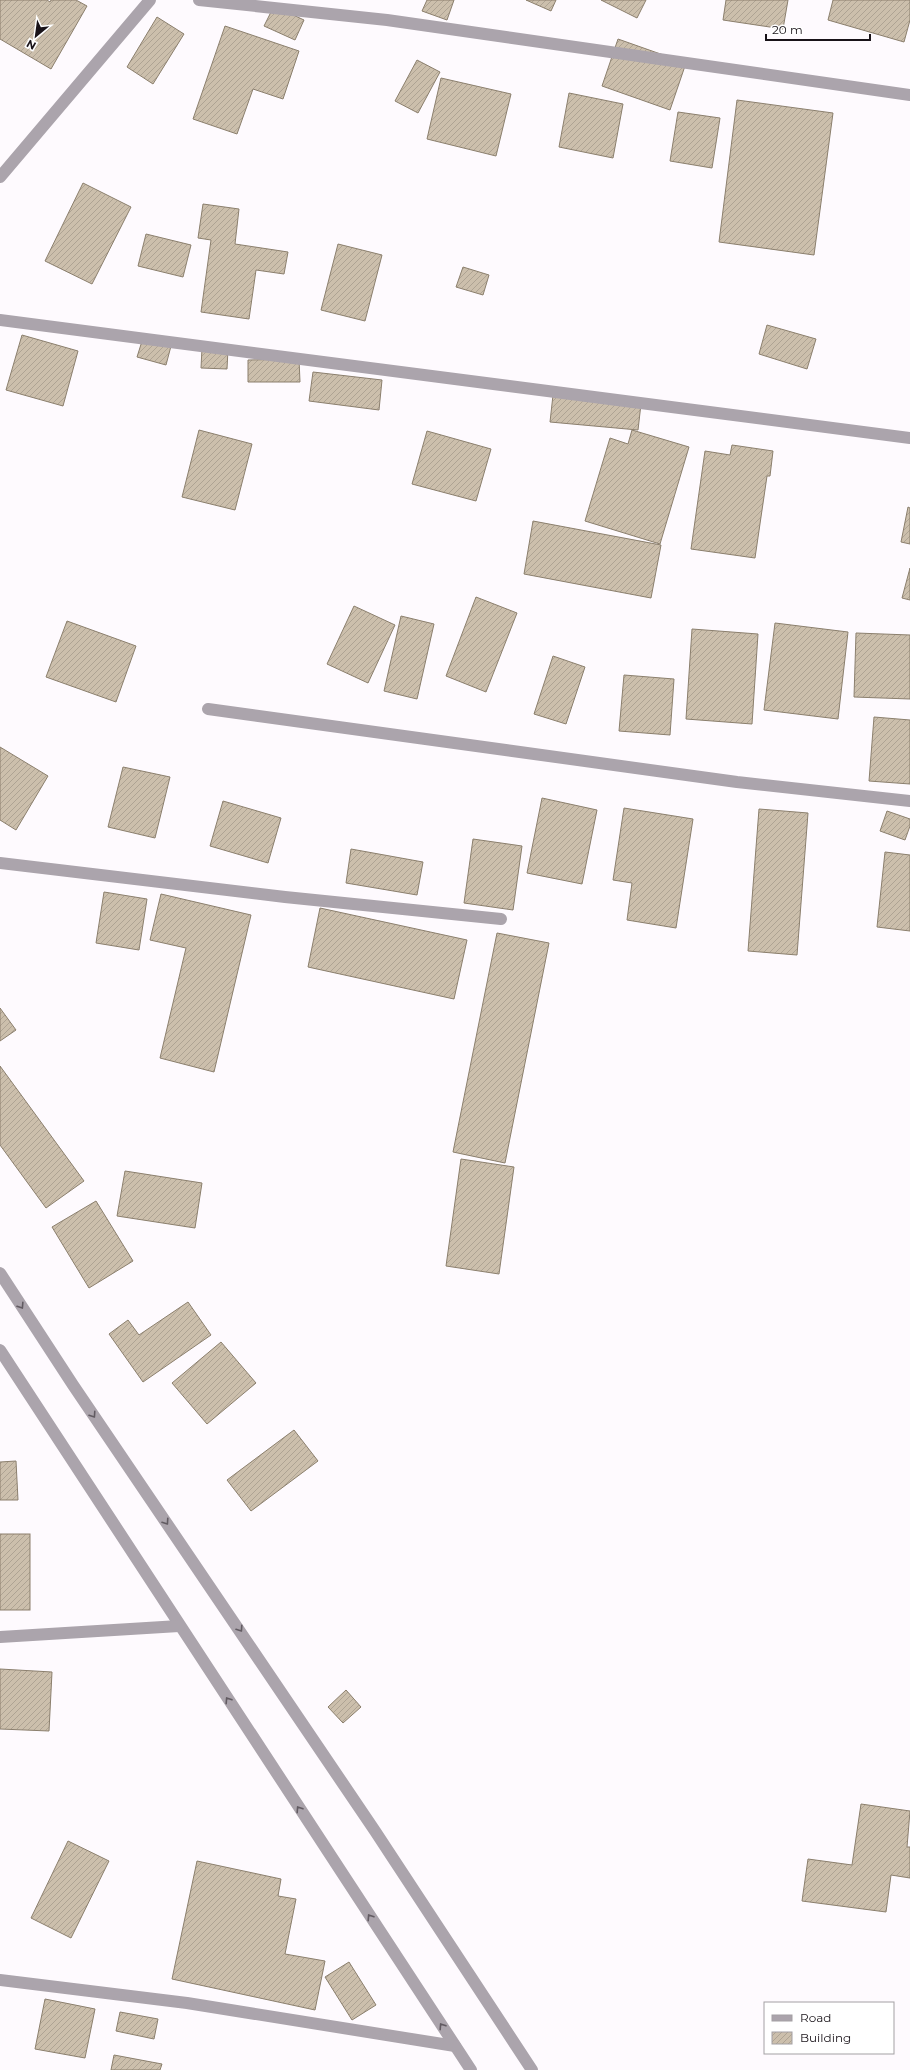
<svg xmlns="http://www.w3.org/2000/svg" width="910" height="2070" font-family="Montserrat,sans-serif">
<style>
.building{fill:url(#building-hatch);stroke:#8b7f6d}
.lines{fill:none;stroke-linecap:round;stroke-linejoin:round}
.minor{stroke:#aba4ac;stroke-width:12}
.oneway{stroke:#625b62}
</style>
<defs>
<pattern id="building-hatch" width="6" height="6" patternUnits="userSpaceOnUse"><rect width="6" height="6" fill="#ccbfac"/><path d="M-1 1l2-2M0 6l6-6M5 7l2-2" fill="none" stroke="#aea393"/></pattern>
</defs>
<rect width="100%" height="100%" fill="#fefafe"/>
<g class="building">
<path d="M0 0H47L50 2 51 0H76L87 6 51 69 0 39Z"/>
<path d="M427 0H454L447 20 422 11Z"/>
<path d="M526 0H556L551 11Z"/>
<path d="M601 0H646L637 18Z"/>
<path d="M726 0H788L783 29 723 20Z"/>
<path d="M833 0H910V20L904 42 828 20Z"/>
<path d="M274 6 304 20 295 40 264 26Z"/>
<path d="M157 17 184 34 153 84 127 67Z"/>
<path d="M225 26 299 51 283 99 253 89 237 134 193 119Z"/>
<path d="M618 39 686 63 670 110 602 86Z"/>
<path d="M417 60 440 72 418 113 395 101Z"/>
<path d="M441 78 511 94 496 156 427 139Z"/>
<path d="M569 93 623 104 613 158 559 147Z"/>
<path d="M737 100 833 113 814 255 719 242Z"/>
<path d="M678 112 720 118 712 168 670 161Z"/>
<path d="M83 183 131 207 92 284 45 261Z"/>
<path d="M203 204 239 209 235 244 288 252 284 274 256 270 249 319 201 312 211 240 198 238Z"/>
<path d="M146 234 191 245 183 277 138 266Z"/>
<path d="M338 244 382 255 365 321 321 310Z"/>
<path d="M463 267 489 275 483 295 456 287Z"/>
<path d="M767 325 816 339 807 369 759 354Z"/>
<path d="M22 335 78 351 63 406 6 390Z"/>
<path d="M143 338 171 346 166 365 137 357Z"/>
<path d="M202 348 228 349 227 369 201 368Z"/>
<path d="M299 359 300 382H248V360Z"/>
<path d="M313 372 382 380 379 410 309 401Z"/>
<path d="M553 395 641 404 638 430 550 422Z"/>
<path d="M199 430 252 444 235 510 182 497Z"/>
<path d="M632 430 689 447 660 544 585 521 610 438 628 444Z"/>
<path d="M427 431 491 449 476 501 412 484Z"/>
<path d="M732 445 773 451 770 476H767L755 558 691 549 705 451 730 455Z"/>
<path d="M908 507 910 508V544L901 542Z"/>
<path d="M533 521 661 545 651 598 524 574Z"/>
<path d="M910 568V600L902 598Z"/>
<path d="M476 597 517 613 486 692 446 676Z"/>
<path d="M354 606 395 625 368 683 327 664Z"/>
<path d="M401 616 434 624 417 699 384 691Z"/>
<path d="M67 621 136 646 116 702 46 677Z"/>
<path d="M775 623 848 632 838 719 764 710Z"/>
<path d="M692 629 758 634 752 724 686 719Z"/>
<path d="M856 633 910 635V699L854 697Z"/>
<path d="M553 656 585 667 566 724 534 714Z"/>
<path d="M624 675 674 679 670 735 619 731Z"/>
<path d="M874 717 910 720V784L869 781Z"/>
<path d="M0 747 48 776 16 830 0 820Z"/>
<path d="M123 767 170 777 155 838 108 827Z"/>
<path d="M542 798 597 810 582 884 527 873Z"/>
<path d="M223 801 281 818 268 863 210 846Z"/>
<path d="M624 808 693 819 676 928 627 920 632 883 613 880Z"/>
<path d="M759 809 808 813 797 955 748 951Z"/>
<path d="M887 811 910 819V826L905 840 880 831Z"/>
<path d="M473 839 522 846 513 910 464 903Z"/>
<path d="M351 849 423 862 417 895 346 883Z"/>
<path d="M885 852 910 855V931L877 927Z"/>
<path d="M104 892 147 899 139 950 96 943Z"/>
<path d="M161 894 251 915 214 1072 160 1058 186 948 150 940Z"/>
<path d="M320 908 467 940 454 999 308 967Z"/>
<path d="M497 933 549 943 505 1163 453 1152Z"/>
<path d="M0 1008 16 1030 0 1041Z"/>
<path d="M0 1066 84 1181 46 1208 0 1145Z"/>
<path d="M461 1159 514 1167 499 1274 446 1266Z"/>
<path d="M125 1171 202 1183 195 1228 117 1216Z"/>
<path d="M96 1201 133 1261 89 1288 52 1227Z"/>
<path d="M188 1302 211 1335 143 1382 109 1334 128 1320 139 1335Z"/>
<path d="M221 1342 256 1383 207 1424 172 1383Z"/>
<path d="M294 1430 318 1461 251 1511 227 1480Z"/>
<path d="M16 1461 18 1500H0V1462Z"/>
<rect x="0" y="1534" width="30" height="76"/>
<path d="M0 1669 52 1672 49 1731 0 1729Z"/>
<path d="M346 1690 361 1707 343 1723 328 1707Z"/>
<path d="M861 1804 910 1811 907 1847H910V1878L891 1875 886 1912 802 1901 808 1859 852 1865Z"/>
<path d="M68 1841 109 1861 71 1938 31 1918Z"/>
<path d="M197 1861 281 1879 278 1896 296 1899 285 1954 325 1961 315 2010 172 1979Z"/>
<path d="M349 1962 376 2005 352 2020 325 1977Z"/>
<path d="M45 1999 95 2009 85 2058 35 2049Z"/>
<path d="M120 2012 158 2019 154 2039 116 2031Z"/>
<path d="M114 2055 162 2064 160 2070H111Z"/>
</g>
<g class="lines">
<g class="minor">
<path d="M199 0 387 20 910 95"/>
<path d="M0 177 150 0"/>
<path d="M0 320 910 438"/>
<path d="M208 709 737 782 910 801"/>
<path d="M0 863 285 897 501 919"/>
<path d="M0 1273 73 1385 375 1831 532 2070"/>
<path d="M0 1350 471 2070"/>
<path d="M0 1637 179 1626"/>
<path d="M0 1980 187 2003 455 2046"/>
</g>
</g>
<defs><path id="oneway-chevron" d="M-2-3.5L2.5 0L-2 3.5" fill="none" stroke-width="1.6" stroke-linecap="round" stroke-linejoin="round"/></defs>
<g class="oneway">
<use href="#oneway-chevron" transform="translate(21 1306) rotate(57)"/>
<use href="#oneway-chevron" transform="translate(93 1415) rotate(56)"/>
<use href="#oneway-chevron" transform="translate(166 1522) rotate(56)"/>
<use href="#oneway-chevron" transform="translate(240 1629) rotate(56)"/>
<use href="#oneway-chevron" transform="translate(228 1700) rotate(-123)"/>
<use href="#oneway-chevron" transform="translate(299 1809) rotate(-123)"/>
<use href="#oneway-chevron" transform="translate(370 1917) rotate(-123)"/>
<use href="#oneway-chevron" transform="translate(442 2026) rotate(-123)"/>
</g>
<rect x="764" y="2002" width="130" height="52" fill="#ffffff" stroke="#a3a0a3"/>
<rect x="772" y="2015" width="20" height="6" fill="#aba4ac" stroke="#a3a0a3"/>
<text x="800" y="2022" font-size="12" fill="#181218">Road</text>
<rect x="772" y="2032" width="20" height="12" fill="url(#building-hatch)" stroke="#a3a0a3"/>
<text x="800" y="2042" font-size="12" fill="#181218">Building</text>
<g transform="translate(36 36) rotate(209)" stroke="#ffffff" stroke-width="3" paint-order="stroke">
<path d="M0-3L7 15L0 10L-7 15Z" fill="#181218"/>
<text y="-6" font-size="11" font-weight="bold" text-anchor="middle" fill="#181218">N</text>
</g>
<path d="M766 34v6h104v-6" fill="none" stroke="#181218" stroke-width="2"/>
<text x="772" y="34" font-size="12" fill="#181218" stroke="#ffffff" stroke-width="3" paint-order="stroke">20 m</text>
</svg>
